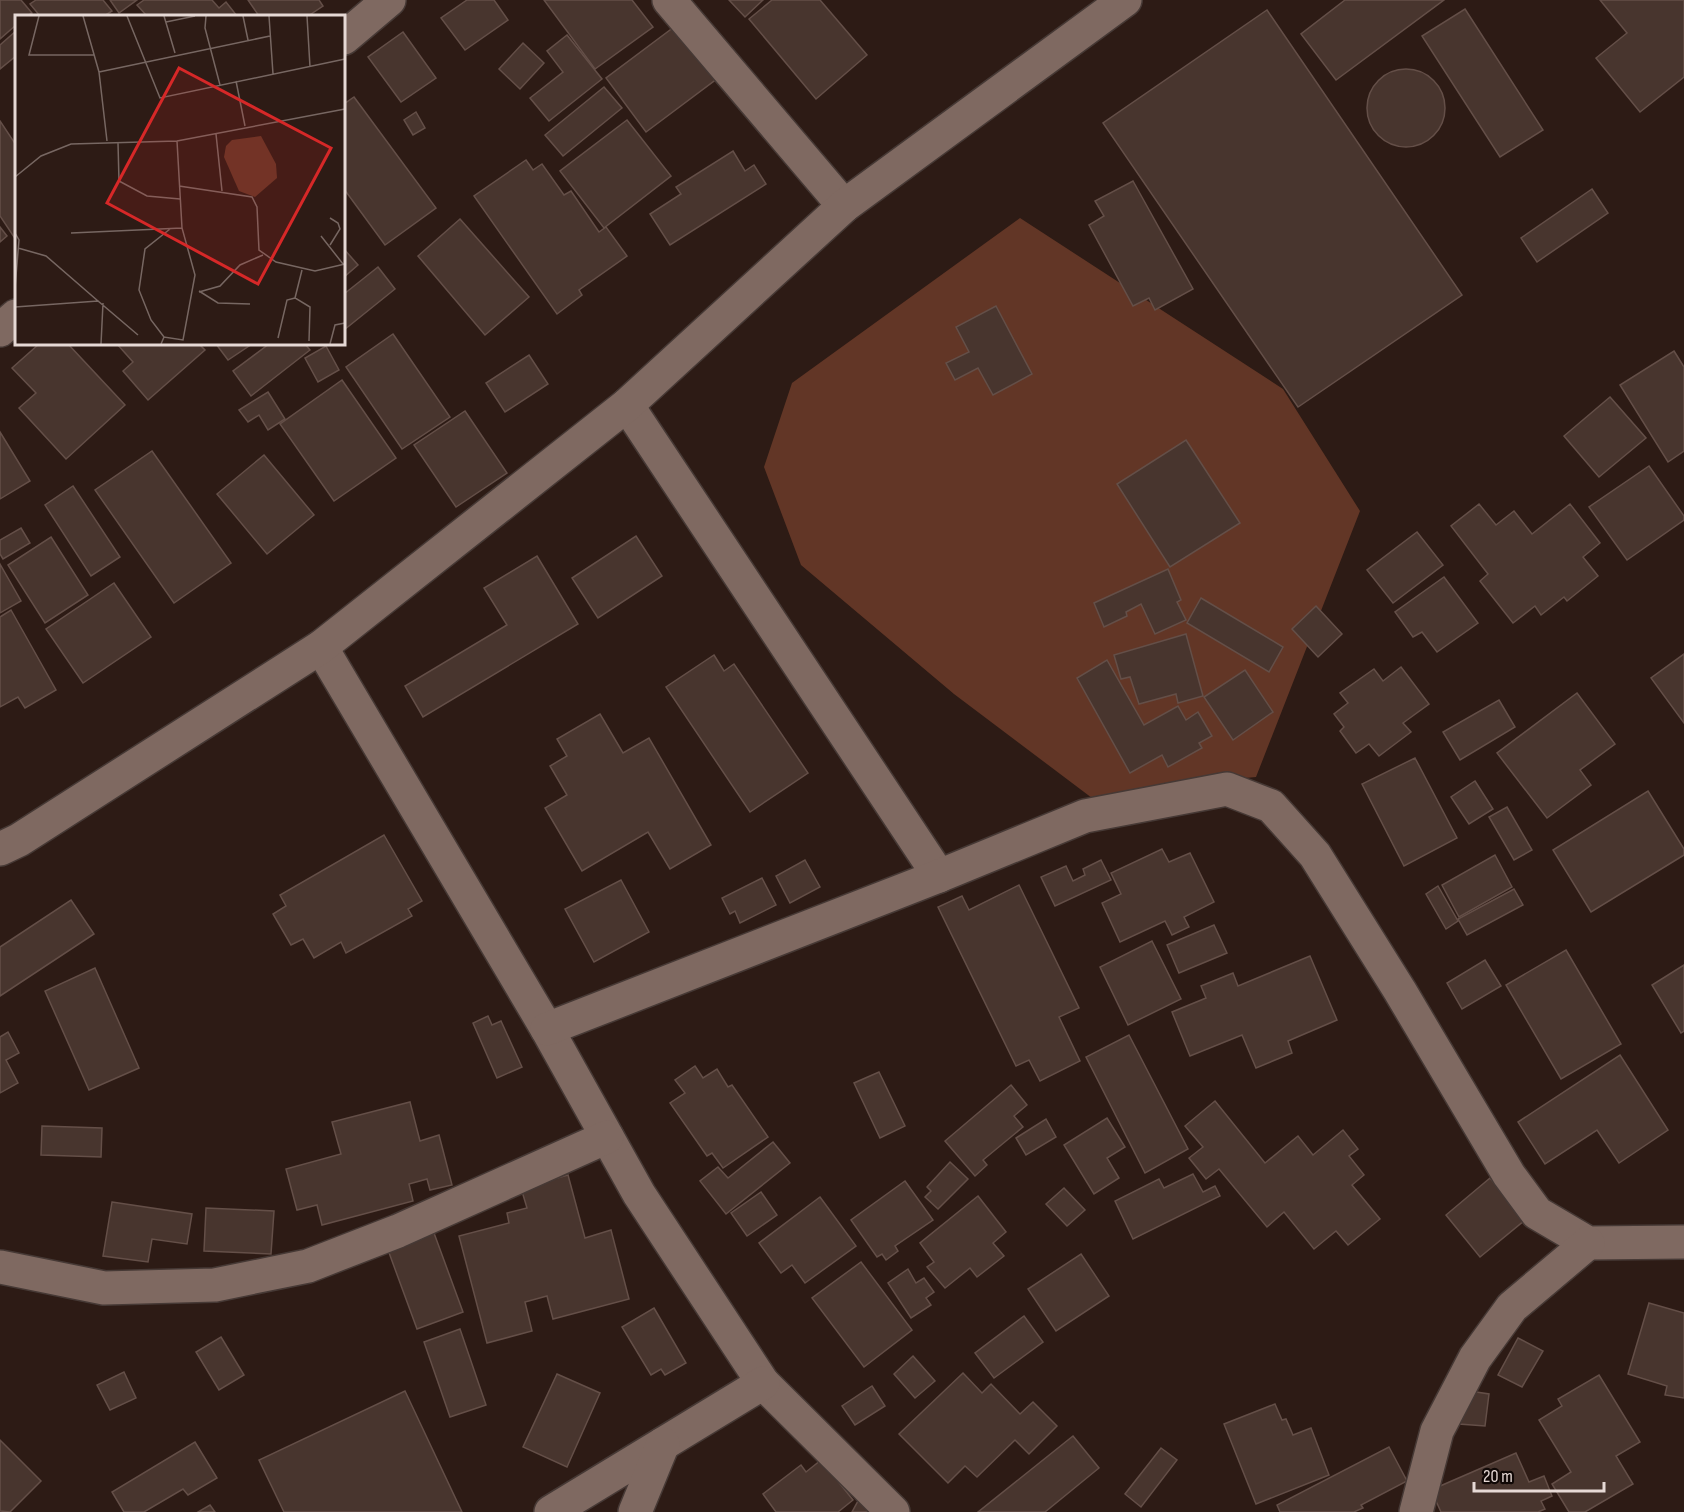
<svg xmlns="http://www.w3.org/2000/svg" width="1684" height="1512" font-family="'Sofia Sans Condensed',sans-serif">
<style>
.green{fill:#623626}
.building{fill:#48352e;stroke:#644f48;stroke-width:1.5}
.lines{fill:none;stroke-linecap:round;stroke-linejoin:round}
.minor-casing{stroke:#463935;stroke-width:36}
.minor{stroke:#7f6961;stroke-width:33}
.inset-road{fill:none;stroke:#776762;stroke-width:1.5}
.view{fill:#d62828;fill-opacity:0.15;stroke:#d62828;stroke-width:3}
.inset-edge{fill:none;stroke:#e6d9d5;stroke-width:3}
</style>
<rect width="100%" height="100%" fill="#2d1b15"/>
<path class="green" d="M1020 218 1283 389 1360 511 1256 777 1148 787 1092 798 954 694 801 565 764 467 792 383Z"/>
<g class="building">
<path d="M0 0H21L32 13 27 16H16V25L0 39Z"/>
<path d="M36 0H103L112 11 104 16H40L30 4Z"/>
<path d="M110 0H137L119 13Z"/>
<path d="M144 0H212L219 8 226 2 237 16H147L137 5Z"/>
<path d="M248 0H319L323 6 308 16H259Z"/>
<path d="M467 0H494L508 20 465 50 441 18Z"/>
<path d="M544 0H632L653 27 595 69Z"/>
<path d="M729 0H763L745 17Z"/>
<path d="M772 0H820L867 55 816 99 749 19Z"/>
<path d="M1345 0H1444L1336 80 1301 34Z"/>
<path d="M1600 0H1684V77L1640 112 1596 58 1627 33Z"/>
<path d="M1465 9 1543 130 1500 157 1422 36Z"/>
<path d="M1267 10 1462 295 1298 407 1103 123Z"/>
<path d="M678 24 718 78 646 132 606 78Z"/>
<path d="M16 31V56L0 69V45Z"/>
<path d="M403 32 436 78 401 102 368 57Z"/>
<path d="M567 35 602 79 549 121 530 98 563 72 547 51Z"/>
<path d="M523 43 544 63 520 89 499 69Z"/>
<circle cx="1406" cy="108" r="39"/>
<path d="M604 87 622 108 563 156 545 135Z"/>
<path d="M354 97 436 208 385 245 344 189V104Z"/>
<path d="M416 112 425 128 413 135 404 120Z"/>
<path d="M627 120 671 176 604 228 560 171Z"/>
<path d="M0 121 16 145V240L0 216Z"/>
<path d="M733 151 745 171 754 165 766 184 670 245 650 214 681 194 676 187Z"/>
<path d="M526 160 533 170 542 164 564 195 571 191 599 232 606 227 627 256 579 290 582 295 557 314 474 196Z"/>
<path d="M1133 181 1193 289 1155 310 1149 298 1133 306 1089 225 1104 216 1095 201Z"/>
<path d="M1592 189 1608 213 1537 262 1521 238Z"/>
<path d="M460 219 529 297 485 335 418 256Z"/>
<path d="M0 227 7 236 0 242Z"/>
<path d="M344 249 358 265 344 277Z"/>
<path d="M378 267 395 289 344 330V294Z"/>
<path d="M996 306 1032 374 993 395 978 368 955 380 946 363 969 352 956 327Z"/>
<path d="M393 334 450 417 402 449 346 367Z"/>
<path d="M39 344H68L125 405 66 459 19 408 36 393 12 368Z"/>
<path d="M117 344H199L205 350 148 400 123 371 133 362Z"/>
<path d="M216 344H252L228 360Z"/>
<path d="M269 344H305L310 350 251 396 233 371Z"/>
<path d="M326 346 339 370 318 382 305 358Z"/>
<path d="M1674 351 1684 367V451L1668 462 1620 385Z"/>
<path d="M529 355 548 384 505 412 486 383Z"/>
<path d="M342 380 396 458 334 501 280 424Z"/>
<path d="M268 392 285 419 268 430 259 415 248 422 239 410Z"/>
<path d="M1610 397 1646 438 1599 477 1564 436Z"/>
<path d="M465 411 507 473 456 507 414 445Z"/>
<path d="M0 432 30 481 0 499Z"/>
<path d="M1186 440 1240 523 1170 567 1117 484Z"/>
<path d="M152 451 231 563 174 603 95 490Z"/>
<path d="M264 455 314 515 267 554 217 494Z"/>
<path d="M1649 466 1684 516V520L1627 560 1589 507Z"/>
<path d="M73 486 120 557 91 576 45 505Z"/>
<path d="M1479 504 1496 525 1514 511 1532 534 1570 504 1600 543 1583 557 1598 576 1567 601 1564 597 1541 615 1535 606 1513 623 1480 581 1488 574 1451 526Z"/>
<path d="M21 528 30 543 3 559 0 554V540Z"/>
<path d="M1417 532 1443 565 1393 603 1367 570Z"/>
<path d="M636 536 662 576 598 618 572 578Z"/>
<path d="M51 537 88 595 45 623 8 565Z"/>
<path d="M537 556 578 624 423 717 405 686 507 625 484 588Z"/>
<path d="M0 564 21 601 0 613Z"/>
<path d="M1168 569 1181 600 1177 602 1186 620 1155 634 1141 604 1126 612 1127 616 1104 627 1094 603Z"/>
<path d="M1444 577 1478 623 1437 652 1422 632 1413 637 1395 612Z"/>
<path d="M114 583 151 637 83 683 46 629Z"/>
<path d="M1201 598 1283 647 1269 672 1187 623Z"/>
<path d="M1316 606 1342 634 1318 657 1292 629Z"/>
<path d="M11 610 56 690 25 708 18 697 0 707V617Z"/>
<path d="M1186 634 1203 696 1178 703 1176 694 1139 704 1130 677 1121 679 1114 655Z"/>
<path d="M1684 654V723L1651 678Z"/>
<path d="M714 655 724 671 734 664 808 773 750 812 666 687Z"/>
<path d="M1107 660 1144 725 1178 706 1186 720 1198 712 1212 736 1199 743 1202 748 1168 767 1162 755 1130 773 1077 678Z"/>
<path d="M1401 667 1429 704 1403 723 1411 732 1379 756 1369 744 1356 753 1340 731 1344 727 1334 714 1348 703 1340 693 1374 669 1383 681Z"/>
<path d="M1245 670 1273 712 1233 740 1204 697Z"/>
<path d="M1577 693 1615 744 1580 770 1591 785 1547 818 1497 753Z"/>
<path d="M1499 700 1515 727 1460 760 1443 732Z"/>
<path d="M600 714 623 753 649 738 711 845 670 869 648 832 582 871 545 808 567 795 550 766 567 756 557 739Z"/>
<path d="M1415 758 1457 838 1404 866 1362 784Z"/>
<path d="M1475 781 1493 809 1469 824 1451 797Z"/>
<path d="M1648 791 1684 849V855L1591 912 1553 850Z"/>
<path d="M1507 807 1532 850 1514 860 1489 817Z"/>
<path d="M384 835 422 901 408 909 412 916 346 953 341 942 314 958 303 939 291 945 273 914 286 906 280 895Z"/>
<path d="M1162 849 1169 862 1190 853 1214 902 1184 917 1189 927 1172 935 1165 921 1120 942 1102 903 1121 894 1111 873Z"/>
<path d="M1495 855 1512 887 1459 917 1442 885Z"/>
<path d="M805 860 820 887 790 903 776 876Z"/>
<path d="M1101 860 1111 880 1055 906 1041 877 1066 866 1073 881 1085 875 1083 869Z"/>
<path d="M762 878 776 905 740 923 735 911 730 914 722 898Z"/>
<path d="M621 880 649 932 594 962 565 909Z"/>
<path d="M1019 885 1079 1008 1059 1017 1080 1061 1040 1081 1029 1060 1016 1066 938 907 962 896 969 910Z"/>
<path d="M1438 886 1458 921 1446 929 1426 894Z"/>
<path d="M1514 889 1523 905 1467 935 1458 919Z"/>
<path d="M71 900 94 934 0 996V947Z"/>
<path d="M1214 925 1227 953 1179 973 1167 945Z"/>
<path d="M1152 941 1181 999 1128 1025 1100 967Z"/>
<path d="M1566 950 1621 1044 1561 1079 1506 985Z"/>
<path d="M1310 956 1337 1020 1288 1041 1292 1053 1256 1068 1242 1035 1190 1056 1172 1012 1206 998 1201 986 1233 973 1238 986Z"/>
<path d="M1485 960 1501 986 1462 1009 1447 983Z"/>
<path d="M1684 965V1031L1681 1033 1652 985Z"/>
<path d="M95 968 139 1068 89 1090 45 991Z"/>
<path d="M488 1016 492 1025 501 1021 522 1067 497 1078 473 1023Z"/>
<path d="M8 1032 19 1053 6 1060 18 1083 0 1093V1037Z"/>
<path d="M1129 1035 1188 1149 1145 1173 1086 1057Z"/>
<path d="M1620 1055 1668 1130 1619 1163 1597 1130 1545 1164 1518 1122Z"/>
<path d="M695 1066 703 1078 717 1069 728 1087 732 1085 768 1137 723 1168 712 1153 707 1156 670 1103 685 1093 675 1080Z"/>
<path d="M879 1072 905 1126 880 1138 854 1083Z"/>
<path d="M1011 1085 1027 1105 1014 1116 1023 1127 983 1160 987 1165 975 1176 945 1141Z"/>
<path d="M1215 1101 1265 1163 1298 1136 1313 1155 1343 1130 1358 1149 1349 1156 1364 1175 1352 1185 1380 1219 1348 1245 1336 1231 1314 1249 1284 1212 1267 1227 1219 1169 1206 1179 1189 1158 1203 1147 1185 1126Z"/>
<path d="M410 1102 420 1141 439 1135 452 1185 430 1190 427 1179 409 1184 413 1201 322 1225 317 1205 297 1210 286 1169 341 1154 332 1122Z"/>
<path d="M1107 1118 1125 1147 1107 1158 1119 1178 1094 1194 1064 1145Z"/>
<path d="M1046 1119 1056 1137 1026 1155 1016 1138Z"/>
<path d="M42 1126 102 1128 101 1157 41 1155Z"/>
<path d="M773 1142 790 1163 726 1214 700 1181 718 1167 728 1178Z"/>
<path d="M950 1162 968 1179 938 1209 925 1197 931 1191 927 1187Z"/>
<path d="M1193 1174 1203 1192 1215 1186 1220 1196 1133 1239 1115 1201 1159 1179 1164 1188Z"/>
<path d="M568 1175 585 1238 611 1230 629 1299 553 1319 547 1296 525 1302 532 1331 487 1343 459 1236 509 1223 507 1213 527 1208 521 1188Z"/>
<path d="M1490 1178 1525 1220 1480 1257 1446 1215Z"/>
<path d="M905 1181 933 1220 895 1246 898 1251 886 1260 882 1254 877 1257 851 1220Z"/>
<path d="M1064 1188 1085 1210 1067 1226 1046 1204Z"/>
<path d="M761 1192 777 1215 747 1236 731 1213Z"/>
<path d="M978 1196 1006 1232 993 1243 1004 1256 977 1277 970 1268 945 1288 927 1267 934 1262 920 1243Z"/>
<path d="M820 1197 856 1246 805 1283 792 1265 781 1273 759 1243Z"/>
<path d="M112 1202 192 1214 187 1244 152 1239 148 1262 103 1256Z"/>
<path d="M206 1208 274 1211 271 1254 204 1251Z"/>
<path d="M434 1233 463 1312 417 1329 388 1250Z"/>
<path d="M1081 1254 1109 1296 1056 1331 1028 1289Z"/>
<path d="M861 1262 912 1330 864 1367 812 1298Z"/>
<path d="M908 1269 916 1283 924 1278 934 1292 926 1298 931 1305 911 1318 888 1283Z"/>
<path d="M1649 1303 1684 1313V1398L1665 1395 1667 1386 1628 1374Z"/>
<path d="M654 1308 686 1363 665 1375 661 1369 651 1375 622 1327Z"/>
<path d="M1024 1316 1043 1342 994 1378 975 1353Z"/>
<path d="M460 1329 486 1405 450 1417 424 1342Z"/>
<path d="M221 1337 244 1375 219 1390 196 1352Z"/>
<path d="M1518 1338 1543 1351 1522 1387 1498 1375Z"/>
<path d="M913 1356 935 1381 915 1398 894 1374Z"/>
<path d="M124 1372 136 1398 110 1410 97 1385Z"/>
<path d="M963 1373 982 1393 991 1384 1020 1414 1033 1402 1057 1426 1029 1454 1015 1440 977 1477 965 1466 948 1483 899 1434Z"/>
<path d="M557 1374 600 1393 567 1467 523 1447Z"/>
<path d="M1599 1375 1640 1442 1616 1456 1633 1484 1585 1512H1569L1552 1484 1571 1472 1539 1420 1562 1406 1558 1399Z"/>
<path d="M872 1386 885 1406 855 1425 842 1406Z"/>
<path d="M1463 1390 1489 1394 1485 1426 1459 1424Z"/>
<path d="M405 1391 462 1512H284L259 1460Z"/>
<path d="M1275 1404 1282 1420 1286 1419 1293 1435 1311 1428 1329 1475 1256 1504 1224 1424Z"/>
<path d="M1073 1436 1099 1468 1045 1512H978Z"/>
<path d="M0 1440 41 1481 10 1512 0 1511Z"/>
<path d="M195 1442 217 1478 188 1495 183 1489 144 1512H124L112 1492Z"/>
<path d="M1389 1447 1407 1481 1361 1505 1363 1508 1354 1512H1280L1277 1505Z"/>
<path d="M1161 1448 1177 1460 1141 1507 1125 1494Z"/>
<path d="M1516 1453 1529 1482 1544 1476 1552 1496 1541 1501 1545 1509 1538 1512H1441L1431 1490Z"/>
<path d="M821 1460 853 1500 838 1512H776L763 1494 801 1465 806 1472Z"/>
<path d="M858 1501 877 1509 876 1512H852Z"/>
<path d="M210 1505 215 1512H198Z"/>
</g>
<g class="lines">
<g class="minor-casing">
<g id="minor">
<path d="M669 0 844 206"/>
<path d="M344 38 389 0"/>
<path d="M0 330 16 316"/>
<path d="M627 405 939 876"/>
<path d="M321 647 547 1029 639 1194 763 1383 893 1512"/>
<path d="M0 849 19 840 321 647 627 405 844 206 1125 0"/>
<path d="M547 1029 939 876 1085 816 1227 789 1271 806 1315 855 1400 991 1509 1175 1537 1213 1588 1243 1684 1242"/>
<path d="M0 1267 104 1288 215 1285 308 1266 398 1231 607 1137"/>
<path d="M551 1512 763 1383"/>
<path d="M635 1512 663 1444"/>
<path d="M1416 1512 1437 1431 1475 1358 1512 1307 1588 1243"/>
</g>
</g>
<use href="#minor" class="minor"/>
</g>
<g transform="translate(15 15)">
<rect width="330" height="330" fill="#2d1b15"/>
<path d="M246 121 261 149 262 163 240 182 224 176 209 142 211 131 217 125Z" fill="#623626"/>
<path class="inset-road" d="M24 1 14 40H79M68 1 84 57 92 126M112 1 145 83 330 44M149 1 160 38M191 1 190 13 205 70M228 1 233 25M254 1 258 59M292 1 295 52M151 7 180 1M84 57 255 21M221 66 230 111M201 119 207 176M103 128 104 166 132 181 165 184M0 162 26 141 56 129 162 126 330 94M164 171 237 182 242 192 244 235 261 247 300 256 330 249M0 218 4 225 0 273M56 218 167 213M306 221 328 249M315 230 325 214 323 208 315 203M3 233 31 241 83 286M287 255 280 283 295 292 294 326M184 276 203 288 235 289M184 277 205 271 225 250 248 240M0 292 83 286 123 320M149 322 136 305 124 275 130 234 155 214M263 323 272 285 280 283M86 329 88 288M146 329 149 322 168 325 180 260 167 213 162 126M315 329 320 310 330 308"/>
<path class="view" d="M164 53 316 133 243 269 92 188Z"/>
<rect width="330" height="330" class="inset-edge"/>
</g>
<path d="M1474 1482v9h130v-9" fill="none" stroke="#e6d9d5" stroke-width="3"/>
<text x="1483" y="1482" font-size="18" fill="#e6d9d5" stroke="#100806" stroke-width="4.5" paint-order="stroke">20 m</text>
</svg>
